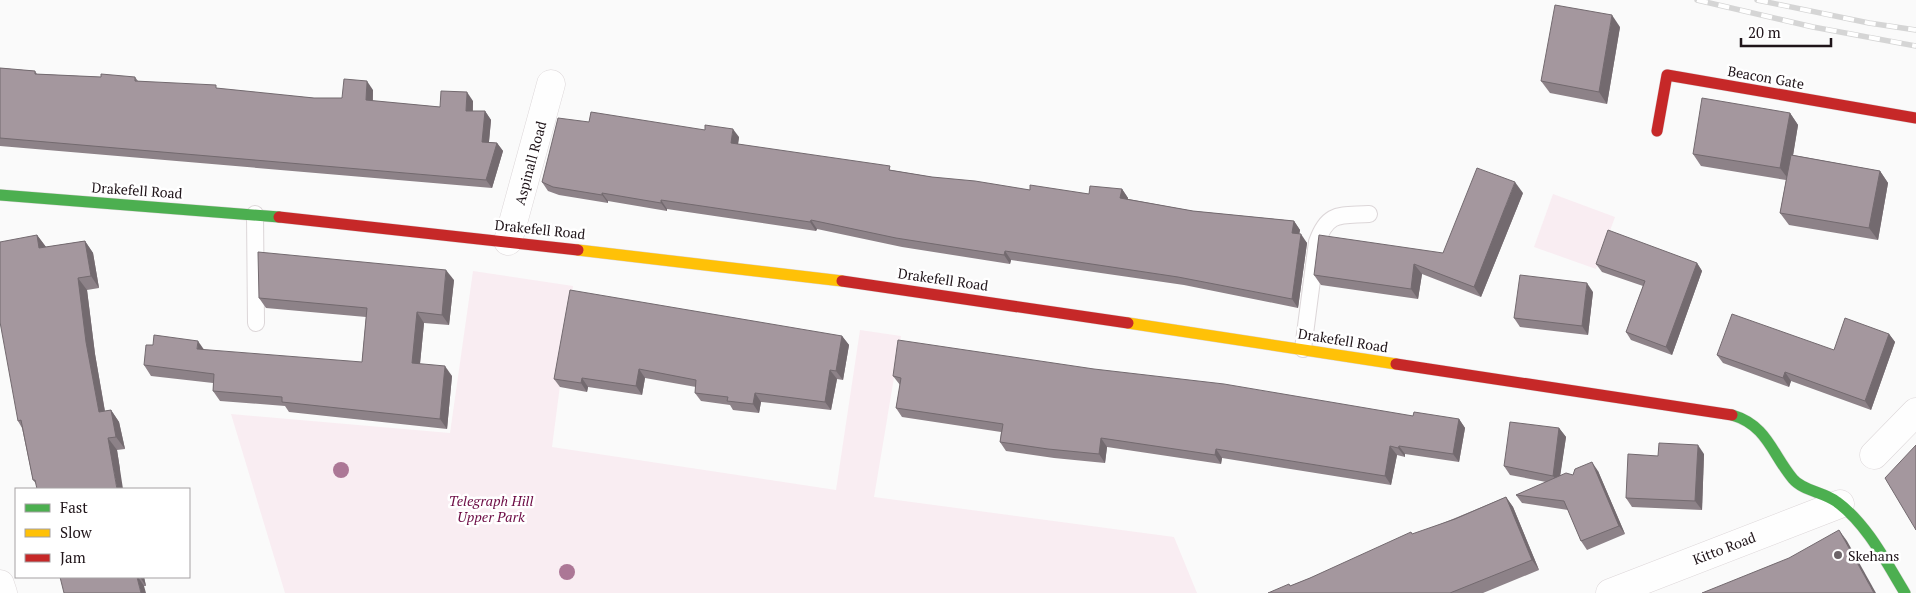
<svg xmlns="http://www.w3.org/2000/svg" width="1916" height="593" font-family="'PT Serif',serif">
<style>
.green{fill:#f9edf2}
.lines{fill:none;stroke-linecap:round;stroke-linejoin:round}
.lane-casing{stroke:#dcd6d8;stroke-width:18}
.street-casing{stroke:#dcd6d8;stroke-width:29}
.fast-casing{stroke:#dcd6d8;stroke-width:12}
.slow-casing{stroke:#dcd6d8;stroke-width:12}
.jam-casing{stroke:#dcd6d8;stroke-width:12}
.lane{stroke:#fefefe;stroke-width:16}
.street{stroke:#fefefe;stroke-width:28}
.fast{stroke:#4caf50;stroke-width:11}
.slow{stroke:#ffc107;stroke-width:11}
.jam{stroke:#c62828;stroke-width:11}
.rail-casing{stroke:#d5d5d5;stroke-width:5.5}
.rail{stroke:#fff;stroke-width:4;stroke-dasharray:11;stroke-linecap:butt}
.tree{fill:#ac7796}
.wall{fill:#8d8288}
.shaded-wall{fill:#736a6f}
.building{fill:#a4979e;stroke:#736a6f}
.poi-dot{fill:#6c6468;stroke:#fff;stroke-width:2}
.labels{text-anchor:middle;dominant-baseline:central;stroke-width:5;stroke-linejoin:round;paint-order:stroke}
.street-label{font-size:14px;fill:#1f1419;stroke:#fff}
.park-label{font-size:14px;font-style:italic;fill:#6c0b44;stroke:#fff}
.poi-label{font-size:14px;fill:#1f1419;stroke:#fff;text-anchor:start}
</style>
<rect width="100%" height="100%" fill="#fafafa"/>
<g class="green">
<path d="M1553 194 1615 217 1596 269 1534 247Z"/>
<path d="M473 271 573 286 552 447 836 490 860 330 901 336 874 497 1174 537 1197 593H285L231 414 450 433Z"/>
</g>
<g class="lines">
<g class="lane-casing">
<g id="lane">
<path d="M255 214 256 323"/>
<path d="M1303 349 1317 242C1328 211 1340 216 1369 214"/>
</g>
</g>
<g class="street-casing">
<g id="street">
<path d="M508 241 551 84"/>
<path d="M1874 455 1916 412"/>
<path d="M0 584 3 593"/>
<path d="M1610 593 1840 504"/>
</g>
</g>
<g class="fast-casing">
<g id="fast">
<path d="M0 195 279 217"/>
<path d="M1732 415C1767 425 1772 454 1793 479 1803 491 1824 492 1837 502 1867 524 1886 562 1905 593"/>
</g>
</g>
<g class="slow-casing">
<g id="slow">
<path d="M578 250 842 281"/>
<path d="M1128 323 1396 364"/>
</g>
</g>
<g class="jam-casing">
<g id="jam">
<path d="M1657 131 1667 75 1916 118"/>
<path d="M279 217 578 250"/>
<path d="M842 281 1128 323"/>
<path d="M1396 364 1732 415"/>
</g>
</g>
<use href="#lane" class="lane"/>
<use href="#street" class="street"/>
<use href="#fast" class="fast"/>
<use href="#slow" class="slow"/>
<use href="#jam" class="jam"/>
<g class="rail-casing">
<g id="rail">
<path d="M1697 0 1813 27 1916 46"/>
<path d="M1757 0 1869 23 1916 30"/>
</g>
</g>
<use href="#rail" class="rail"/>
</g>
<g class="tree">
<circle cx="341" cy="470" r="8"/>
<circle cx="567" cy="572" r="8"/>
</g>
<g class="wall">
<path d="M1620 27 1607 104 1550 93 1541 81Z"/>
<path d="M0 68 35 71 37 74 101 77H135L138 81 314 98H342L373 90V101L440 107 473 101V111H485L491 120 489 142 497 143 503 151 492 188 0 146Z"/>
<path d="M1790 113 1798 125 1793 155 1880 171 1888 183 1878 240 1789 225 1780 213 1786 180 1701 166 1693 154Z"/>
<path d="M589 122 705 130 739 137 738 144 932 177 1030 190 1089 194 1122 189 1128 198V199L1193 211 1294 221 1300 230 1299 234 1307 243 1298 308 1184 285 1011 260 1010 264 902 247 817 229 816 231 667 209V211L608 201V203L559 195 548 191 542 182Z"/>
<path d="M1523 193 1481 297 1422 274 1418 299 1321 285 1314 275 1443 253Z"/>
<path d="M37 235 46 247 85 241 93 253 99 288 87 290 95 354 105 411 111 410 119 422 125 449 117 450 120 469 37 485 33 480 22 428 18 421Z"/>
<path d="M1697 263 1702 271 1672 355 1631 340 1626 332 1643 286 1602 272 1596 264Z"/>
<path d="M454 280 449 325 424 323 420 364 452 376 447 429 289 412 285 406 220 401 213 391V383L151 376 144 365 362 362 366 317 266 308 259 298Z"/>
<path d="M1593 292 1588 335 1520 327 1514 318Z"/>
<path d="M1889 334 1895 342 1871 410 1791 381 1789 387 1723 363 1717 355 1834 350Z"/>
<path d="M842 336 849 345 843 380 837 379 831 410 761 402 759 413 733 410 730 405 701 401 695 393 696 387 645 378 642 395 588 387 587 392 560 387 554 379Z"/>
<path d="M893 376 1413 416 1459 419 1465 428 1459 462 1405 454V457L1397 455 1391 485 1222 458 1221 464 1107 447 1105 463 1054 458 1006 451 1000 442 1001 432 902 417 896 408 900 385Z"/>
<path d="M1559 428 1566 437 1560 475H1573L1598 471 1625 534 1587 550 1581 541 1568 510 1522 503 1516 495 1546 482 1510 475 1504 466Z"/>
<path d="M1704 454 1702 510 1632 507 1626 498 1658 456Z"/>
<path d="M1506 497 1513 507 1539 570 1483 593H1268L1290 586 1310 578Z"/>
<path d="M60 577H144L146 586H144Z"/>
</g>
<g class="shaded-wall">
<path d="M1612 15 1620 27 1607 104 1599 92Z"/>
<path d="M367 81 373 90 372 109 366 100Z"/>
<path d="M467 92 473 101 472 120 466 111Z"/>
<path d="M485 111 491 120 488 151 482 142Z"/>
<path d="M1790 113 1798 125 1789 180 1780 168Z"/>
<path d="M733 129 739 137 737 152 731 143Z"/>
<path d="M497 143 503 151 492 188 486 180Z"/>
<path d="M1880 171 1888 183 1878 240 1869 228Z"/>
<path d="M1515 182 1523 193 1481 297 1474 287Z"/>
<path d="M1122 189 1128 198 1126 207 1120 198Z"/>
<path d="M602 193 608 201V203L602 195Z"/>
<path d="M661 200 667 209V211L661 203Z"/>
<path d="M811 220 817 229 816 231 810 222Z"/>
<path d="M1294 221 1300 230 1298 242 1292 233Z"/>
<path d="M1301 234 1307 243 1298 308 1292 299Z"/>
<path d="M37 235 46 247 39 248Z"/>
<path d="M85 241 93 253 99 288 91 276Z"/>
<path d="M1005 251 1011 260 1010 264 1004 255Z"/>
<path d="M1697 263 1702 271 1672 355 1666 347Z"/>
<path d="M1414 264 1422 274 1418 299 1411 289Z"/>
<path d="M446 270 454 280 449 325 442 315Z"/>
<path d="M78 278 87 290 95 354 107 424 99 412 86 342Z"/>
<path d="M1587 283 1593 292 1588 335 1582 326Z"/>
<path d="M417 312 424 323 419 373 412 363Z"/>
<path d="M1889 334 1895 342 1871 410 1865 401Z"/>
<path d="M842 336 849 345 843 380 836 371Z"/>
<path d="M198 341 205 351 197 349Z"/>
<path d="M445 366 452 376 447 429 440 419Z"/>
<path d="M639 369 645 378 642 395 636 386Z"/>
<path d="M830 370 837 379 831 410 825 402Z"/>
<path d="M1785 372 1791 381 1789 387 1783 378Z"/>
<path d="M582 378 588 387 587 392 581 383Z"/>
<path d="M755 393 761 402 759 413 753 404Z"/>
<path d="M111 410 119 422 125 449 116 437Z"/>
<path d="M1459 419 1465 428 1459 462 1453 454Z"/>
<path d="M1559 428 1566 437 1559 484 1553 476Z"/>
<path d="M108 438 117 450 123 489H117Z"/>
<path d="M1101 438 1107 447 1105 463 1099 454Z"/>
<path d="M1698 445 1704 454 1702 510 1695 501Z"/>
<path d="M1390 446 1397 455 1391 485 1385 476Z"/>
<path d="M1399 446 1405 454V457L1398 448Z"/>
<path d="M1216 449 1222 458 1221 464 1215 455Z"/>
<path d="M1592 462 1598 471 1625 534 1619 526Z"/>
<path d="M1506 497 1513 507 1539 570 1532 560Z"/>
<path d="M1839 530 1847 541 1876 593H1874Z"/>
<path d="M137 577H138L144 586 146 593H141Z"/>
<path d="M140 577H144L146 586Z"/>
</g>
<g class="building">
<path d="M1555 5 1612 15 1599 92 1541 81Z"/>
<path d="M0 68 35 71V74L101 77V74L135 77V81L216 85V88L314 98H342L344 79 367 81 366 100 440 107 441 91 467 92 466 111H485L482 142 497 143 486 180 0 138Z"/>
<path d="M1702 98 1790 113 1780 168 1693 154Z"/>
<path d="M591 112 705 130V125L733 129 731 143 890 166 889 170 932 177 975 181 1030 190V185L1089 194 1090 186 1122 189 1120 198 1193 211 1294 221 1292 233 1301 234 1292 299 1178 277 1005 251 1004 255 896 238 811 220 810 222 661 200V203L602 193V195L553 187 542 182 558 118 589 122Z"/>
<path d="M1791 155 1880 171 1869 228 1780 213Z"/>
<path d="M1477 168 1515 182 1474 287 1414 264 1411 289 1314 275 1319 235 1443 253Z"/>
<path d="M1608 230 1697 263 1666 347 1626 332 1645 281 1596 264Z"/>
<path d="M37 235 39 248 85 241 91 276 78 278 86 342 99 412 111 410 116 437 108 438 117 489H37L35 480H33L21 420 18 421 0 322V242Z"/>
<path d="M258 252 446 270 442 315 417 312 412 363 445 366 440 419 282 402V397L213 391 214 374 144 365 146 345H153L154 335 198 341 197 349 362 362 367 308 259 298Z"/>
<path d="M1520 275 1587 283 1582 326 1514 318Z"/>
<path d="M570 290 842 336 836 371 830 370 825 402 755 393 753 404 727 401 728 397 695 393 696 380 639 369 636 386 582 378 581 383 554 379Z"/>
<path d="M1732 314 1834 350 1845 318 1889 334 1865 401 1785 372 1783 378 1717 355Z"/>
<path d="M898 340 1094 369 1224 384 1413 416 1414 412 1459 419 1453 454 1399 446 1398 448 1390 446 1385 476 1216 449 1215 455 1101 438 1099 454 1048 449 1000 442 1003 424 896 408 901 378 893 376Z"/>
<path d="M1510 422 1559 428 1553 476 1504 466Z"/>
<path d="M1659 443 1698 445 1695 501 1626 498 1628 454 1658 456Z"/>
<path d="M1916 445V530L1885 478Z"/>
<path d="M1592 462 1619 526 1581 541 1564 501 1516 495 1566 473 1573 475 1575 469Z"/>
<path d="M1506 497 1532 560 1450 593H1268L1289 584 1290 586 1310 578 1411 532 1412 534 1455 519Z"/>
<path d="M1839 530 1874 593H1702L1789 558Z"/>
<path d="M60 577H137L141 593H64Z"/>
</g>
<circle class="poi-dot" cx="1838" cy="555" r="5"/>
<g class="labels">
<g class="street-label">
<text transform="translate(1766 77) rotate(10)">Beacon Gate</text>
<text transform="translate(530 163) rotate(-75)">Aspinall Road</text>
<text transform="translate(137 190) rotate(4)">Drakefell Road</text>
<text transform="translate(540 229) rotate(6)">Drakefell Road</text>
<text transform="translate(943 279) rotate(8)">Drakefell Road</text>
<text transform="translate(1343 340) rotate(9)">Drakefell Road</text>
<text transform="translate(1724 548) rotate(-21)">Kitto Road</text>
</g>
<g class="park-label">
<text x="491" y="500">Telegraph Hill<tspan x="491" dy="16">Upper Park</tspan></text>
</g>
<g class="poi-label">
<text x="1848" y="555">Skehans</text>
</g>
</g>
<rect x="15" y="488" width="175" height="90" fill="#ffffff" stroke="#a5a1a3"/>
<rect x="25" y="504" width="25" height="8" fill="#4caf50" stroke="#a5a1a3"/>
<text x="60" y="513" font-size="15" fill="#1f1419">Fast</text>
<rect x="25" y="529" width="25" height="8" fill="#ffc107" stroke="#a5a1a3"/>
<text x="60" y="538" font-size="15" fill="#1f1419">Slow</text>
<rect x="25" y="554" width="25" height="8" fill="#c62828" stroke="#a5a1a3"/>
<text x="60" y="563" font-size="15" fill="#1f1419">Jam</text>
<path d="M1741 38v8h90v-8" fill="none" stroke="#1f1419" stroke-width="2.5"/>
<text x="1748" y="38" font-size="15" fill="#1f1419" stroke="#ffffff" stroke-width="4" paint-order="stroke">20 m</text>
</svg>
